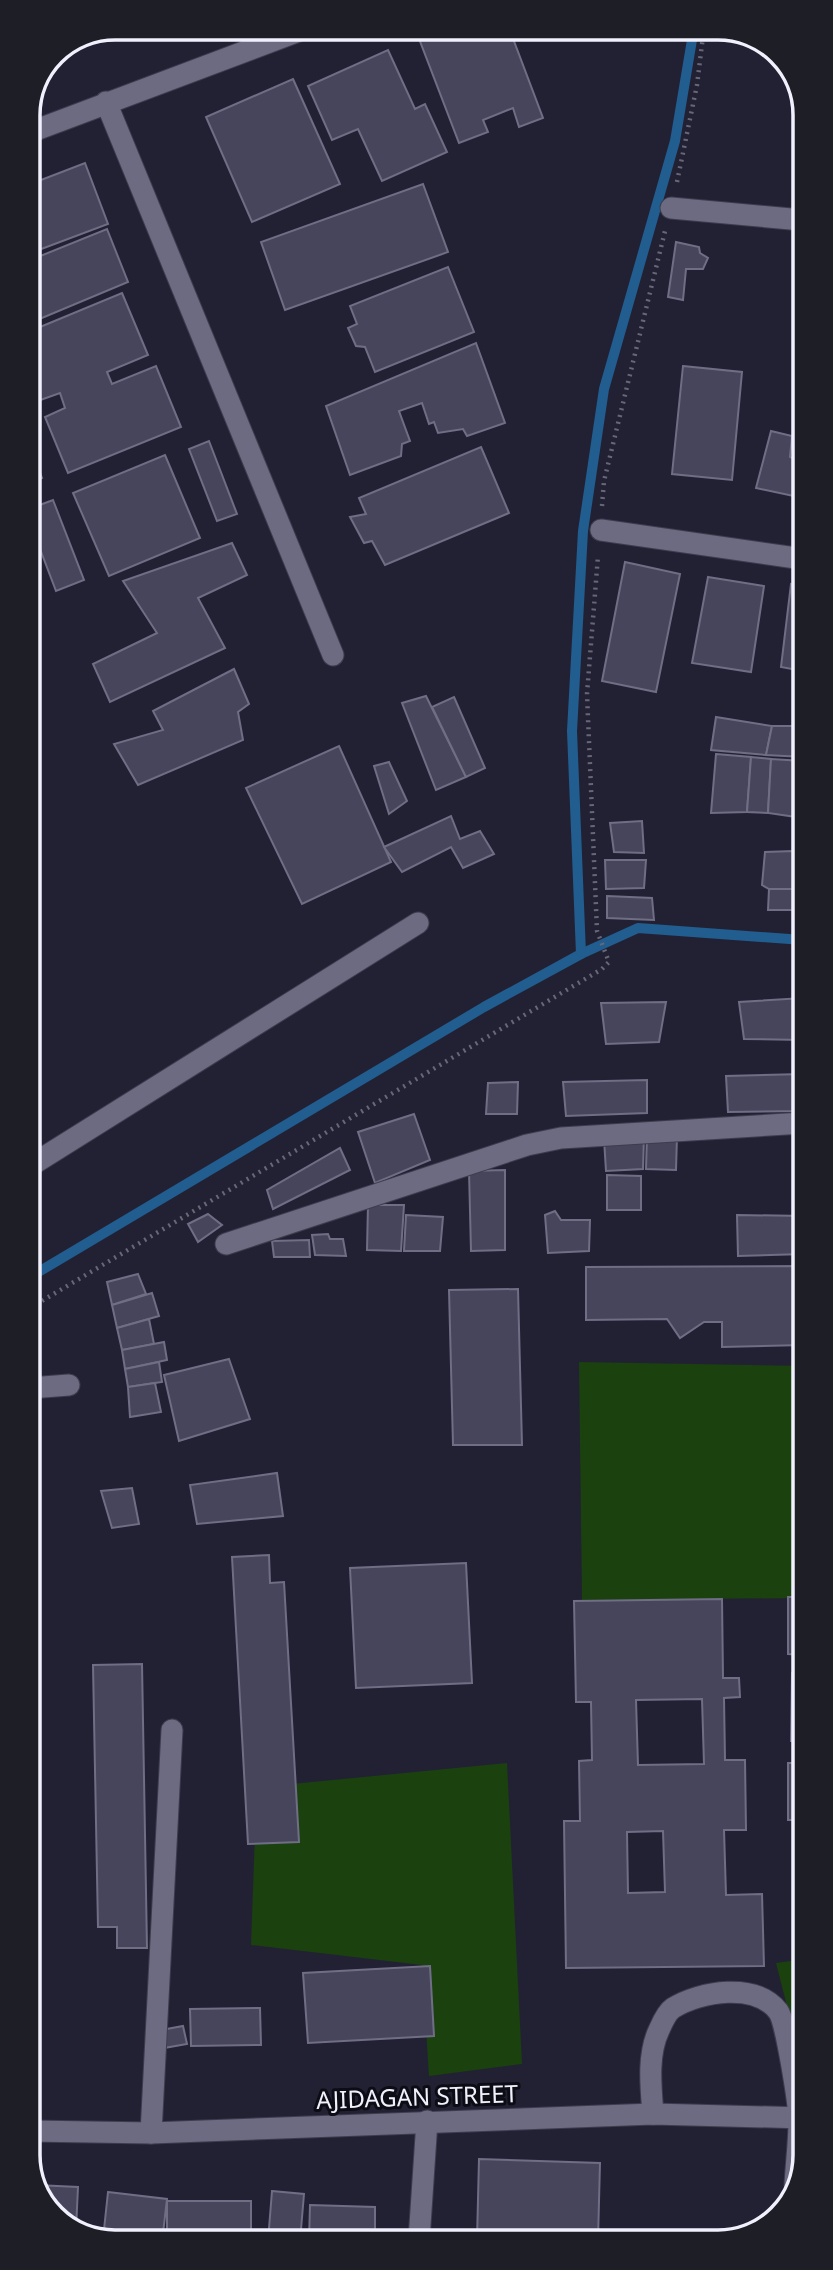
<svg xmlns="http://www.w3.org/2000/svg" width="833" height="2270" font-family="'Noto Sans',sans-serif">
<style>
.green{fill:#1b410f}
.lines{fill:none;stroke-linecap:round;stroke-linejoin:round}
.stream{stroke:#225d8f;stroke-width:10}
.building{fill:#47455b;stroke:#6f6e85;stroke-width:2;fill-rule:evenodd}
.minor-casing{stroke:#3e3d4d;stroke-width:23}
.path{stroke:#676778;stroke-width:4.5;stroke-dasharray:2 5;stroke-linecap:butt}
.minor{stroke:#6c6b82;stroke-width:21}
.labels{text-anchor:middle;dominant-baseline:central;stroke-width:6;stroke-linejoin:round;paint-order:stroke}
.street-label{font-size:24px;fill:#f1f1fe;stroke:#0c0c14}
.rim{fill:none;stroke:#f1f1fe;stroke-width:3.5}
</style>
<rect width="100%" height="100%" fill="#222134"/>
<g class="green">
<path d="M579 1362 804 1366V1598L582 1600Z"/>
<path d="M507 1763 522 2064 429 2076 422 1965 251 1945 255 1833 292 1784Z"/>
<path d="M805 1959V2058L800 2057 776 1963Z"/>
</g>
<g class="lines">
<g class="stream">
<path d="M581 954 638 928 803 940"/>
<path d="M30 1277 484 1007 581 954 572 731 583 531 604 389 675 141 694 28"/>
</g>
</g>
<g class="building">
<path d="M439 28H509L543 118 519 127 513 108 483 120 488 132 459 143 418 36Z"/>
<path d="M388 50 415 109 425 104 447 152 382 181 358 129 332 140 308 86Z"/>
<path d="M293 79 340 184 252 222 206 117Z"/>
<path d="M85 163 108 224 28 254V185Z"/>
<path d="M423 184 448 252 285 310 261 242Z"/>
<path d="M107 229 128 282 30 323 28 261Z"/>
<path d="M676 242 699 247 700 253 708 258 703 269H686L683 300 668 297Z"/>
<path d="M448 267 474 332 375 372 365 347 356 346 348 328 357 324 350 306Z"/>
<path d="M122 293 148 355 107 372 112 384 156 366 181 427 68 473 45 417 65 408 60 393 29 404 28 332Z"/>
<path d="M476 343 505 423 467 436 463 429 438 433 434 422 429 424 422 403 399 411 410 441 402 444 401 456 350 475 326 406Z"/>
<path d="M683 366 742 372 732 480 672 474Z"/>
<path d="M771 431 792 436 790 457 802 463 803 498 756 488Z"/>
<path d="M209 441 237 514 217 521 189 449Z"/>
<path d="M29 444 42 478 29 484Z"/>
<path d="M481 447 509 513 385 565 372 541 364 543 350 517 366 514 359 498Z"/>
<path d="M165 455 200 538 109 576 73 493Z"/>
<path d="M53 500 84 580 56 591 29 520V509Z"/>
<path d="M232 543 247 575 198 598 225 648 110 702 93 664 157 633 123 581Z"/>
<path d="M625 562 680 574 656 692 602 681Z"/>
<path d="M708 577 764 586 751 672 692 663Z"/>
<path d="M791 584 803 586V671L781 667Z"/>
<path d="M234 669 249 704 238 712 243 740 138 785 114 744 163 730 153 711Z"/>
<path d="M426 696 466 777 436 790 402 703Z"/>
<path d="M454 697 485 768 466 777 432 707Z"/>
<path d="M716 717 772 726 766 755 711 750Z"/>
<path d="M772 726H803V757L766 755Z"/>
<path d="M339 746 391 862 302 904 246 788Z"/>
<path d="M716 754 751 757 747 812 711 813Z"/>
<path d="M751 757 771 759 768 813 747 812Z"/>
<path d="M771 759 803 761V818L768 813Z"/>
<path d="M389 762 407 801 389 814 374 766Z"/>
<path d="M451 816 460 839 480 831 494 854 463 868 451 847 402 872 384 847Z"/>
<path d="M642 821 644 853 614 852 610 823Z"/>
<path d="M793 851 795 889H769L762 885 765 852Z"/>
<path d="M605 860H646L644 888 606 889Z"/>
<path d="M769 889H795L794 910H768Z"/>
<path d="M607 896 652 898 654 920 607 918Z"/>
<path d="M803 998V1040L744 1039 739 1002Z"/>
<path d="M666 1002 659 1042 606 1044 601 1003Z"/>
<path d="M803 1074V1111L728 1112 726 1076Z"/>
<path d="M647 1080V1113L566 1116 563 1082Z"/>
<path d="M518 1082 517 1114H486L488 1083Z"/>
<path d="M414 1114 430 1160 375 1183 358 1132Z"/>
<path d="M644 1136 643 1169 606 1171 604 1139Z"/>
<path d="M647 1136H677L676 1170 646 1169Z"/>
<path d="M340 1148 350 1170 273 1209 267 1190Z"/>
<path d="M505 1170V1250L471 1251 469 1171Z"/>
<path d="M607 1175 641 1176V1210H607Z"/>
<path d="M368 1205H404L401 1251 367 1250Z"/>
<path d="M555 1211 561 1220H590L589 1251 548 1253 545 1215Z"/>
<path d="M208 1214 222 1225 198 1242 188 1224Z"/>
<path d="M406 1215 443 1217 440 1251H404Z"/>
<path d="M737 1215 804 1216V1254L738 1256Z"/>
<path d="M328 1234 330 1239H343L346 1256 315 1255 312 1235Z"/>
<path d="M309 1240 310 1257H274L272 1241Z"/>
<path d="M804 1266 803 1345 722 1347V1322H704L680 1338 667 1319 586 1320V1267Z"/>
<path d="M138 1274 146 1294 112 1305 107 1282Z"/>
<path d="M518 1289 522 1445H453L449 1290Z"/>
<path d="M152 1293 159 1316 117 1328 112 1305Z"/>
<path d="M149 1319 154 1344 122 1350 117 1328Z"/>
<path d="M164 1342 167 1360 125 1369 122 1350Z"/>
<path d="M229 1359 250 1419 179 1441 164 1375Z"/>
<path d="M159 1362 162 1382 128 1387 125 1369Z"/>
<path d="M155 1383 161 1412 130 1417 128 1387Z"/>
<path d="M277 1473 283 1516 197 1524 190 1485Z"/>
<path d="M132 1488 139 1524 112 1528 101 1491Z"/>
<path d="M269 1555 270 1583 284 1582 299 1842 248 1844 232 1557Z"/>
<path d="M466 1563 472 1683 356 1688 350 1568Z"/>
<path d="M788 1597H804V1655L788 1654Z"/>
<path d="M722 1599 723 1678H739L740 1697 724 1698 725 1760H745L746 1830H724L726 1895 762 1894 764 1966 566 1968 564 1821H580L579 1761 592 1760 591 1702H576L574 1601ZM702 1699 704 1764 638 1765 636 1700ZM663 1831 665 1892 628 1893 627 1832Z"/>
<path d="M142 1664 147 1948H117V1927H98L93 1665Z"/>
<path d="M792 1673H804V1741H791Z"/>
<rect x="788" y="1763" width="16" height="57"/>
<rect x="793" y="1910" width="12" height="56"/>
<path d="M430 1966 434 2036 308 2043 303 1973Z"/>
<path d="M260 2008 261 2045 191 2046 190 2009Z"/>
<path d="M183 2026 187 2044 164 2048 161 2030Z"/>
<path d="M479 2159 600 2163 598 2240H477Z"/>
<path d="M36 2185 78 2187 76 2229 62 2224Z"/>
<path d="M272 2191 304 2194 300 2241H268Z"/>
<path d="M108 2192 167 2199 162 2242 103 2239Z"/>
<path d="M167 2201H251V2241L167 2242Z"/>
<path d="M310 2205 375 2207V2241H309Z"/>
</g>
<g class="lines">
<g class="minor-casing">
<g id="minor">
<path d="M106 102 333 655"/>
<path d="M28 133 307 28"/>
<path d="M671 208 802 220"/>
<path d="M601 530 803 559"/>
<path d="M30 1166 418 923"/>
<path d="M226 1244 527 1145 561 1138 803 1123"/>
<path d="M30 1388 69 1385"/>
<path d="M653 2114C651 2088 647 2055 659 2030 662 2023 667 2012 673 2008 701 1991 755 1982 778 2011 786 2021 799 2105 799 2121 799 2142 796 2164 795 2185"/>
<path d="M31 2131 151 2133 653 2114 805 2118"/>
<path d="M151 2133 172 1730"/>
<path d="M419 2240 427 2121"/>
</g>
</g>
<g class="path">
<path d="M677 182 697 85 704 28"/>
<path d="M602 506 604 481 665 231"/>
<path d="M30 1308 602 969 609 962 597 931 587 694 598 556"/>
</g>
<use href="#minor" class="minor"/>
</g>
<g class="labels">
<g class="street-label">
<text transform="translate(417 2096) rotate(-2)">AJIDAGAN STREET</text>
</g>
</g>
<path d="M0 0H833V2270H0ZM115 40H718A75 75 0 0 1 793 115V2155A75 75 0 0 1 718 2230H115A75 75 0 0 1 40 2155V115A75 75 0 0 1 115 40Z" fill="#1e1e27" fill-rule="evenodd"/>
<path class="rim" d="M115 40H718A75 75 0 0 1 793 115V2155A75 75 0 0 1 718 2230H115A75 75 0 0 1 40 2155V115A75 75 0 0 1 115 40Z"/>
</svg>
